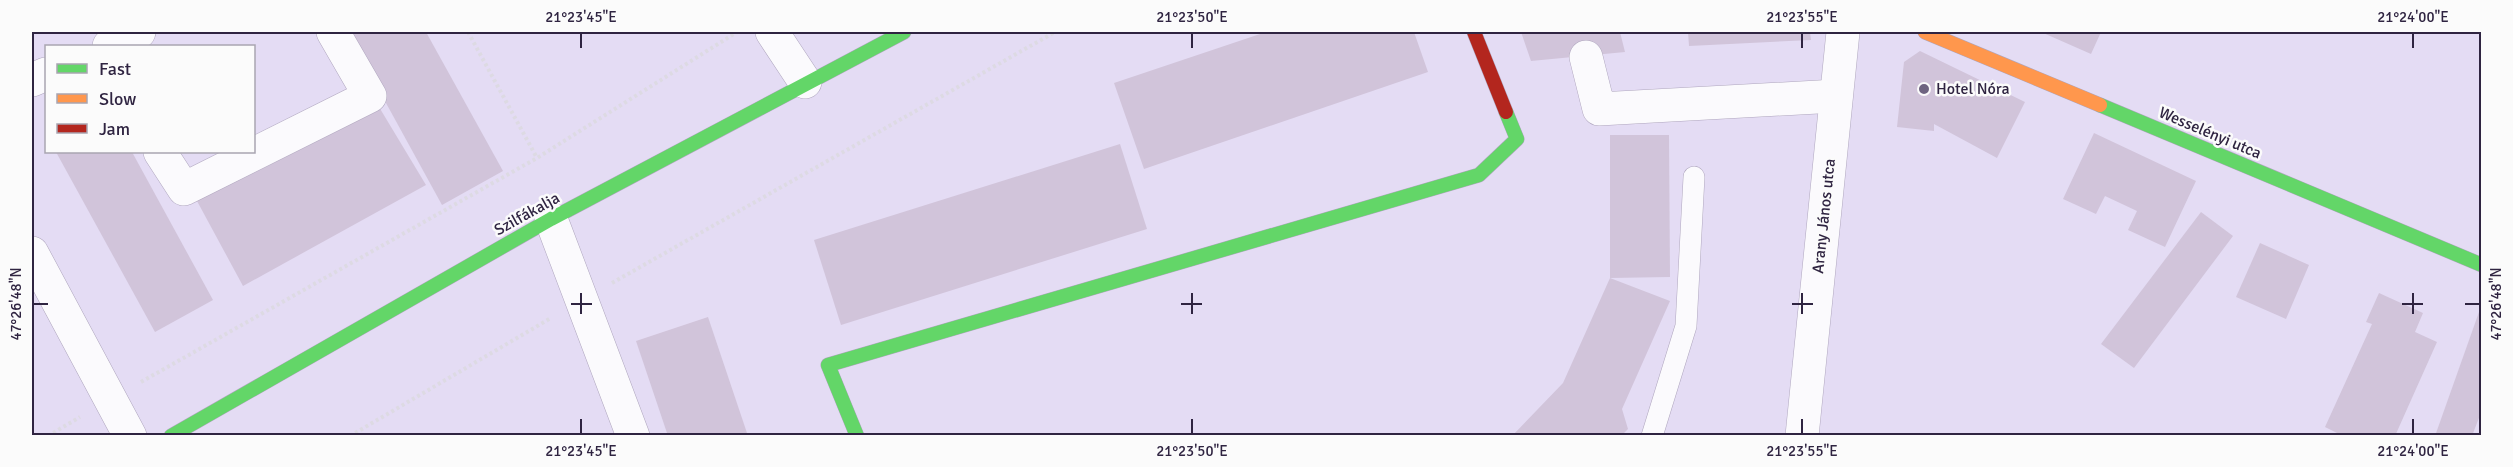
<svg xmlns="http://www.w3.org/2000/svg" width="2513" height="467" font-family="Signika,sans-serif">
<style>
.building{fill:#d1c4da}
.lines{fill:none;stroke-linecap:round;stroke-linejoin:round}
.lane-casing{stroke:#afa6be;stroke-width:22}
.street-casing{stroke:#afa6be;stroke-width:34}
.fast-casing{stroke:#afa6be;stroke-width:15}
.slow-casing{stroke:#afa6be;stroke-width:15}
.jam-casing{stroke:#afa6be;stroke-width:15}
.path{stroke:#dddae3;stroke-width:4;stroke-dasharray:3 3;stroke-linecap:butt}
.lane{stroke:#fbfafd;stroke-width:21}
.street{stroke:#fbfafd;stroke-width:33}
.fast{stroke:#63d668;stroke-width:14}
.slow{stroke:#ff974d;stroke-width:14}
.jam{stroke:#b3261e;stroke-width:14}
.ticks{fill:none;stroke:#2f2441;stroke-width:2}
.poi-dot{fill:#6e6480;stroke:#fbfbfb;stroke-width:2}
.labels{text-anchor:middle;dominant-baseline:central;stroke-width:5;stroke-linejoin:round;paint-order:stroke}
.poi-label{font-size:16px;fill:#2f2441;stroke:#fbfbfb;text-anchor:start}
.street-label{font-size:16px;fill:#2f2441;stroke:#fbfbfb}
.neatline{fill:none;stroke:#2f2441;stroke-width:2}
.ticks-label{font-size:15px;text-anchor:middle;fill:#2f2441}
</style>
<rect width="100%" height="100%" fill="#e4dcf4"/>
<g class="building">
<path d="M347 32H426L503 171 442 205Z"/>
<path d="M1266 32H1414L1428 72 1144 169 1114 83Z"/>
<path d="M1521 32H1620L1625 52 1531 61Z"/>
<path d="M1688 32H1810L1811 40 1689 46Z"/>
<path d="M2041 32H2101L2091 54Z"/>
<path d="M1920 51 2025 102 1997 158 1934 124V131L1897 127 1904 62Z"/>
<path d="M376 102 426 185 243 286 197 201Z"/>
<path d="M2094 133 2196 181 2165 247 2128 230 2137 211 2105 196 2096 214 2063 199Z"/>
<path d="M1610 135H1669L1670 277 1610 278Z"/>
<path d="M1120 144 1147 229 841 325 814 240Z"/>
<path d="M56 152H132L213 300 155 332Z"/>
<path d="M2201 212 2233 236 2134 368 2101 344Z"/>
<path d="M2260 243 2309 265 2286 319 2236 297Z"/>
<path d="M1610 278 1670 301 1622 409 1628 429 1621 436H1512L1563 383Z"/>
<path d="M2379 293 2423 313 2415 332 2437 342 2395 436H2343L2325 427 2372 324 2366 322Z"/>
<path d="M2479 312 2482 313V410L2472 436H2435Z"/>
<path d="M708 317 748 436H668L636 341Z"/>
</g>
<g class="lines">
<g class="lane-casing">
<path id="lane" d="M1652 436 1686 326 1694 177"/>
</g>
<g class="street-casing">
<g id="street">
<path d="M772 32 805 82"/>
<path d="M109 46 139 32"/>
<path d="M1586 57 1599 109 1836 96"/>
<path d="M32 80 46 74"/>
<path d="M160 152 184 189 370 96 333 32"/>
<path d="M551 219 633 436"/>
<path d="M32 253 130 436"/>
<path d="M1802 436 1843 32"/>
</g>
</g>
<g class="fast-casing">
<g id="fast">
<path d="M2100 105 2482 265"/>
<path d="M171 436 551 219 904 32"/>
<path d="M857 436 828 365 1479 175 1517 139 1506 112"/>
</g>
</g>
<g class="slow-casing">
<path id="slow" d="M1925 32 2100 105"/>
</g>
<g class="jam-casing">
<path id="jam" d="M1474 32 1506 112"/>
</g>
<g class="path">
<path d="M468 32 537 158"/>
<path d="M612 283 1055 32"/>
<path d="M141 382 537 158 737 32"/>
<path d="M48 436 80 417"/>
<path d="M350 436 551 318"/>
</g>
<use href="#lane" class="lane"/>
<use href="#street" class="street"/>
<use href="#fast" class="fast"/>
<use href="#slow" class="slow"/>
<use href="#jam" class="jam"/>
</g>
<path class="ticks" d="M581 33V48M1192 33V48M1802 33V48M2413 33V48M581 293V314M1192 293V314M1802 293V314M2413 293V314M33 304H48M571 304H592M1181 304H1202M1792 304H1813M2402 304H2423M2465 304H2480M581 419V434M1192 419V434M1802 419V434M2413 419V434"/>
<circle class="poi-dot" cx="1924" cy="89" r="6"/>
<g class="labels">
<g class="poi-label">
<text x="1936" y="89">Hotel Nóra</text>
</g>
<g class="street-label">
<text transform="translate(2210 133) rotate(23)">Wesselényi utca</text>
<text transform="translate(527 214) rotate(-29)">Szilfákalja</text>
<text transform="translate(1824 216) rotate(-84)">Arany János utca</text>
</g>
</g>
<rect width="2513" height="467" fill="none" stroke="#fbfbfb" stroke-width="66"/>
<rect x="45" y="45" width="210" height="108" fill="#fbfbfb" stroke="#a9a5b1" stroke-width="1.5"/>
<rect x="57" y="64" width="30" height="9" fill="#63d668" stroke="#a9a5b1" stroke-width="1.5"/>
<text x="99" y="75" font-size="18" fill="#2f2441">Fast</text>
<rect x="57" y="94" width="30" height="9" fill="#ff974d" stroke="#a9a5b1" stroke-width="1.5"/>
<text x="99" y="105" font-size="18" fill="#2f2441">Slow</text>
<rect x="57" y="124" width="30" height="9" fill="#b3261e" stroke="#a9a5b1" stroke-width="1.5"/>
<text x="99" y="135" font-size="18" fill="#2f2441">Jam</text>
<rect x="33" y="33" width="2447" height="401" class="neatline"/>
<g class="ticks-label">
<text x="581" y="22">21°23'45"E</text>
<text x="1192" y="22">21°23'50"E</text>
<text x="1802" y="22">21°23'55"E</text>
<text x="2413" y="22">21°24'00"E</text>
<text transform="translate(16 304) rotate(-90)" y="5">47°26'48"N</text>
<text transform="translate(2496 304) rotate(-90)" y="5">47°26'48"N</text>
<text x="581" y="456">21°23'45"E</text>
<text x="1192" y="456">21°23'50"E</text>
<text x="1802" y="456">21°23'55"E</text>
<text x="2413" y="456">21°24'00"E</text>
</g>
</svg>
